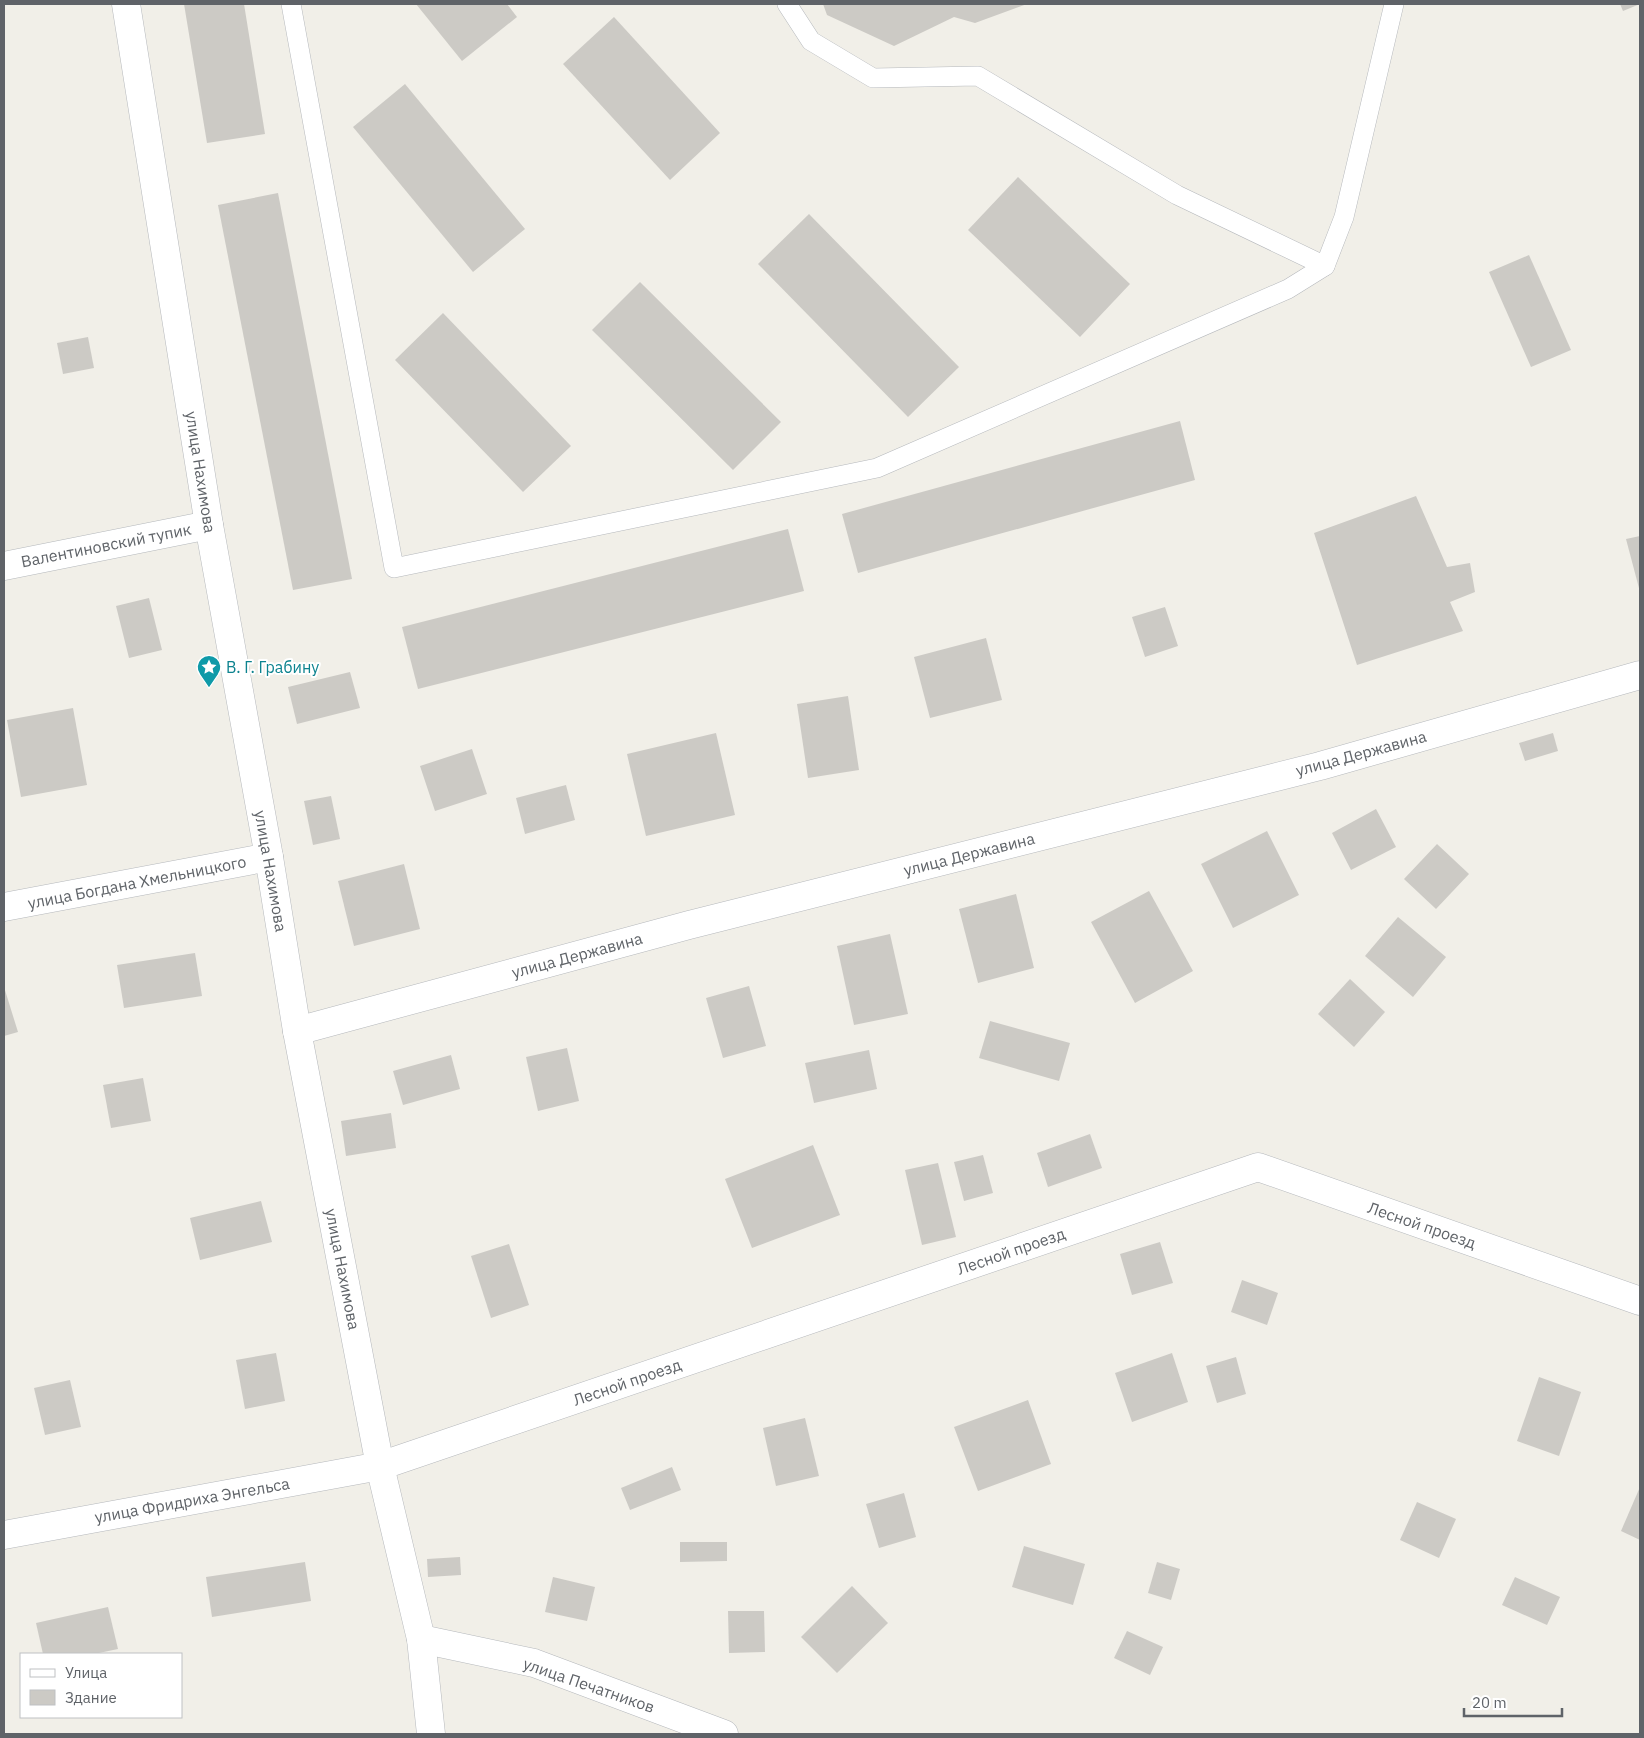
<svg xmlns="http://www.w3.org/2000/svg" width="1644" height="1738" font-family="'IBM Plex Sans',sans-serif">
<style>
.building{fill:#cccac5}
.lines{fill:none;stroke-linecap:round;stroke-linejoin:round}
.lane-casing{stroke:#b5b8bc;stroke-width:20}
.street-casing{stroke:#b5b8bc;stroke-width:29}
.lane{stroke:#fff;stroke-width:19}
.street{stroke:#fff;stroke-width:28}
.labels{text-anchor:middle;dominant-baseline:central;stroke-width:4;stroke-linejoin:round;paint-order:stroke}
.street-label{font-size:16px;fill:#5f6368;stroke:#fff}
.culture-label{font-size:16px;fill:#0d838f;stroke:#fff;text-anchor:start}
</style>
<rect width="100%" height="100%" fill="#f1efe8"/>
<g class="building">
<path d="M184 4H244L265 134 207 143Z"/>
<path d="M416 4H507L517 17 462 61Z"/>
<path d="M823 4H1027L975 23 954 17 894 46 827 15Z"/>
<path d="M1620 4H1640L1623 11Z"/>
<path d="M614 17 720 133 670 180 563 64Z"/>
<path d="M405 84 525 229 473 272 353 127Z"/>
<path d="M1018 177 1130 284 1080 337 968 230Z"/>
<path d="M278 193 352 579 293 590 218 205Z"/>
<path d="M809 214 959 367 908 417 758 264Z"/>
<path d="M1529 255 1571 350 1531 367 1489 272Z"/>
<path d="M640 282 781 422 733 470 592 330Z"/>
<path d="M443 313 571 446 523 492 395 360Z"/>
<path d="M88 337 94 368 63 374 57 343Z"/>
<path d="M1180 421 1195 480 858 573 842 514Z"/>
<path d="M1416 496 1447 567 1470 563 1475 592 1450 602 1463 631 1357 665 1314 533Z"/>
<path d="M788 529 804 591 418 689 402 627Z"/>
<path d="M1640 536V592L1626 539Z"/>
<path d="M149 598 162 650 129 658 116 606Z"/>
<path d="M1165 607 1178 646 1145 657 1132 617Z"/>
<path d="M986 638 1002 700 930 718 914 657Z"/>
<path d="M350 672 360 708 297 724 288 687Z"/>
<path d="M848 696 859 770 808 778 797 704Z"/>
<path d="M73 708 87 785 21 797 7 720Z"/>
<path d="M716 733 735 815 646 836 627 754Z"/>
<path d="M1553 733 1558 751 1525 761 1519 743Z"/>
<path d="M472 749 487 794 435 811 420 766Z"/>
<path d="M566 785 575 820 525 834 516 798Z"/>
<path d="M331 796 340 839 313 845 304 801Z"/>
<path d="M1376 809 1396 847 1351 870 1332 833Z"/>
<path d="M1267 831 1299 895 1233 928 1201 864Z"/>
<path d="M1437 844 1469 874 1436 909 1404 879Z"/>
<path d="M404 864 420 929 354 946 338 881Z"/>
<path d="M1149 891 1193 971 1135 1003 1091 922Z"/>
<path d="M1016 894 1034 968 978 983 959 909Z"/>
<path d="M1398 917 1446 957 1413 997 1365 956Z"/>
<path d="M890 934 908 1014 854 1025 837 946Z"/>
<path d="M195 953 202 996 124 1008 117 965Z"/>
<path d="M1350 979 1385 1012 1354 1047 1318 1014Z"/>
<path d="M749 986 766 1046 723 1058 706 998Z"/>
<path d="M4 987 18 1032 4 1036Z"/>
<path d="M990 1021 1070 1043 1059 1081 979 1058Z"/>
<path d="M567 1048 579 1101 538 1111 526 1057Z"/>
<path d="M869 1050 877 1089 814 1103 805 1063Z"/>
<path d="M451 1055 460 1089 403 1105 393 1071Z"/>
<path d="M143 1078 151 1121 111 1128 103 1085Z"/>
<path d="M391 1113 396 1148 346 1156 341 1121Z"/>
<path d="M1090 1134 1102 1168 1048 1187 1037 1153Z"/>
<path d="M813 1145 840 1215 752 1248 725 1179Z"/>
<path d="M983 1155 993 1193 964 1201 954 1162Z"/>
<path d="M938 1163 956 1237 922 1245 905 1170Z"/>
<path d="M261 1201 272 1242 200 1260 190 1218Z"/>
<path d="M1160 1242 1173 1283 1132 1295 1120 1254Z"/>
<path d="M509 1244 529 1305 491 1318 471 1256Z"/>
<path d="M1242 1280 1278 1293 1267 1325 1231 1312Z"/>
<path d="M276 1353 285 1401 245 1409 236 1360Z"/>
<path d="M1172 1353 1188 1402 1132 1422 1115 1373Z"/>
<path d="M1236 1357 1246 1394 1217 1403 1206 1366Z"/>
<path d="M1539 1377 1581 1392 1559 1456 1517 1441Z"/>
<path d="M70 1380 81 1427 45 1435 34 1388Z"/>
<path d="M1028 1400 1051 1464 978 1491 954 1427Z"/>
<path d="M805 1418 819 1476 776 1486 763 1428Z"/>
<path d="M672 1467 681 1490 630 1510 621 1488Z"/>
<path d="M1640 1487V1540L1621 1531Z"/>
<path d="M904 1493 916 1537 879 1548 866 1504Z"/>
<path d="M1417 1502 1456 1519 1439 1558 1400 1540Z"/>
<path d="M680 1542H727V1561L680 1562Z"/>
<path d="M1024 1546 1085 1564 1073 1605 1012 1587Z"/>
<path d="M460 1557 461 1575 428 1577 427 1559Z"/>
<path d="M305 1562 311 1601 212 1617 206 1577Z"/>
<path d="M1157 1562 1180 1569 1171 1600 1148 1593Z"/>
<path d="M553 1577 595 1587 587 1621 545 1612Z"/>
<path d="M1515 1577 1560 1597 1547 1625 1502 1605Z"/>
<path d="M852 1586 888 1623 837 1673 801 1637Z"/>
<path d="M108 1607 118 1649 94 1654H43L36 1623Z"/>
<path d="M728 1611H764L765 1652 729 1653Z"/>
<path d="M1127 1631 1163 1647 1150 1675 1114 1658Z"/>
</g>
<g class="lines">
<g class="lane-casing">
<g id="lane">
<path d="M291 4 394 568 877 468 1288 289 1325 266 1344 217 1394 4"/>
<path d="M787 4 811 41 873 78 978 76 1177 195 1325 266"/>
</g>
</g>
<g class="street-casing">
<g id="street">
<path d="M126 4 209 525 269 857 297 1031 380 1466 421 1639 431 1734"/>
<path d="M4 566 209 525"/>
<path d="M4 907 269 857"/>
<path d="M297 1031 689 925 1320 766 1640 675"/>
<path d="M4 1535 380 1466 1258 1167 1640 1301"/>
<path d="M421 1639 534 1663 724 1734"/>
</g>
</g>
<use href="#lane" class="lane"/>
<use href="#street" class="street"/>
</g>
<defs>
<g id="sight-pin" transform="scale(1.25)"><path d="M0 17L-7.5 6A9.5 9.5 0 1 1 7.5 6Z" fill="#0f9aa8" stroke="#fff"/><path d="M0-6L1.8-2.2L6-1.7L2.9 1.2L3.7 5.4L0 3.3L-3.7 5.4L-2.9 1.2L-6-1.7L-1.8-2.2Z" fill="#fff"/></g>
</defs>
<g fill-rule="evenodd">
<use href="#sight-pin" x="209" y="667"/>
</g>
<g class="labels">
<g class="street-label">
<text transform="translate(201 472) rotate(81)">улица Нахимова</text>
<text transform="translate(106 545) rotate(-11)">Валентиновский тупик</text>
<text transform="translate(1361 753) rotate(-15)">улица Державина</text>
<text transform="translate(969 854) rotate(-14)">улица Державина</text>
<text transform="translate(271 871) rotate(80)">улица Нахимова</text>
<text transform="translate(137 882) rotate(-11)">улица Богдана Хмельницкого</text>
<text transform="translate(577 955) rotate(-15)">улица Державина</text>
<text transform="translate(1422 1225) rotate(19)">Лесной проезд</text>
<text transform="translate(1011 1251) rotate(-19)">Лесной проезд</text>
<text transform="translate(343 1269) rotate(79)">улица Нахимова</text>
<text transform="translate(627 1382) rotate(-19)">Лесной проезд</text>
<text transform="translate(192 1500) rotate(-10)">улица Фридриха Энгельса</text>
<text transform="translate(589 1685) rotate(19)">улица Печатников</text>
</g>
<g class="culture-label">
<text x="226" y="667">В. Г. Грабину</text>
</g>
</g>
<rect width="1644" height="1738" fill="none" stroke="#5f6368" stroke-width="10"/>
<rect x="20" y="1653" width="162" height="65" fill="#ffffff" stroke="#bfc1c3"/>
<rect x="30" y="1669" width="25" height="8" fill="#ffffff" stroke="#bfc1c3"/>
<text x="65" y="1678" font-size="15" fill="#5f6368">Улица</text>
<rect x="30" y="1690" width="25" height="15" fill="#cccac5" stroke="#bfc1c3"/>
<text x="65" y="1703" font-size="15" fill="#5f6368">Здание</text>
<path d="M1464 1708v8h98v-8" fill="none" stroke="#5f6368" stroke-width="2.5"/>
<text x="1472" y="1708" font-size="15" fill="#5f6368" stroke="#ffffff" stroke-width="4" paint-order="stroke">20 m</text>
</svg>
